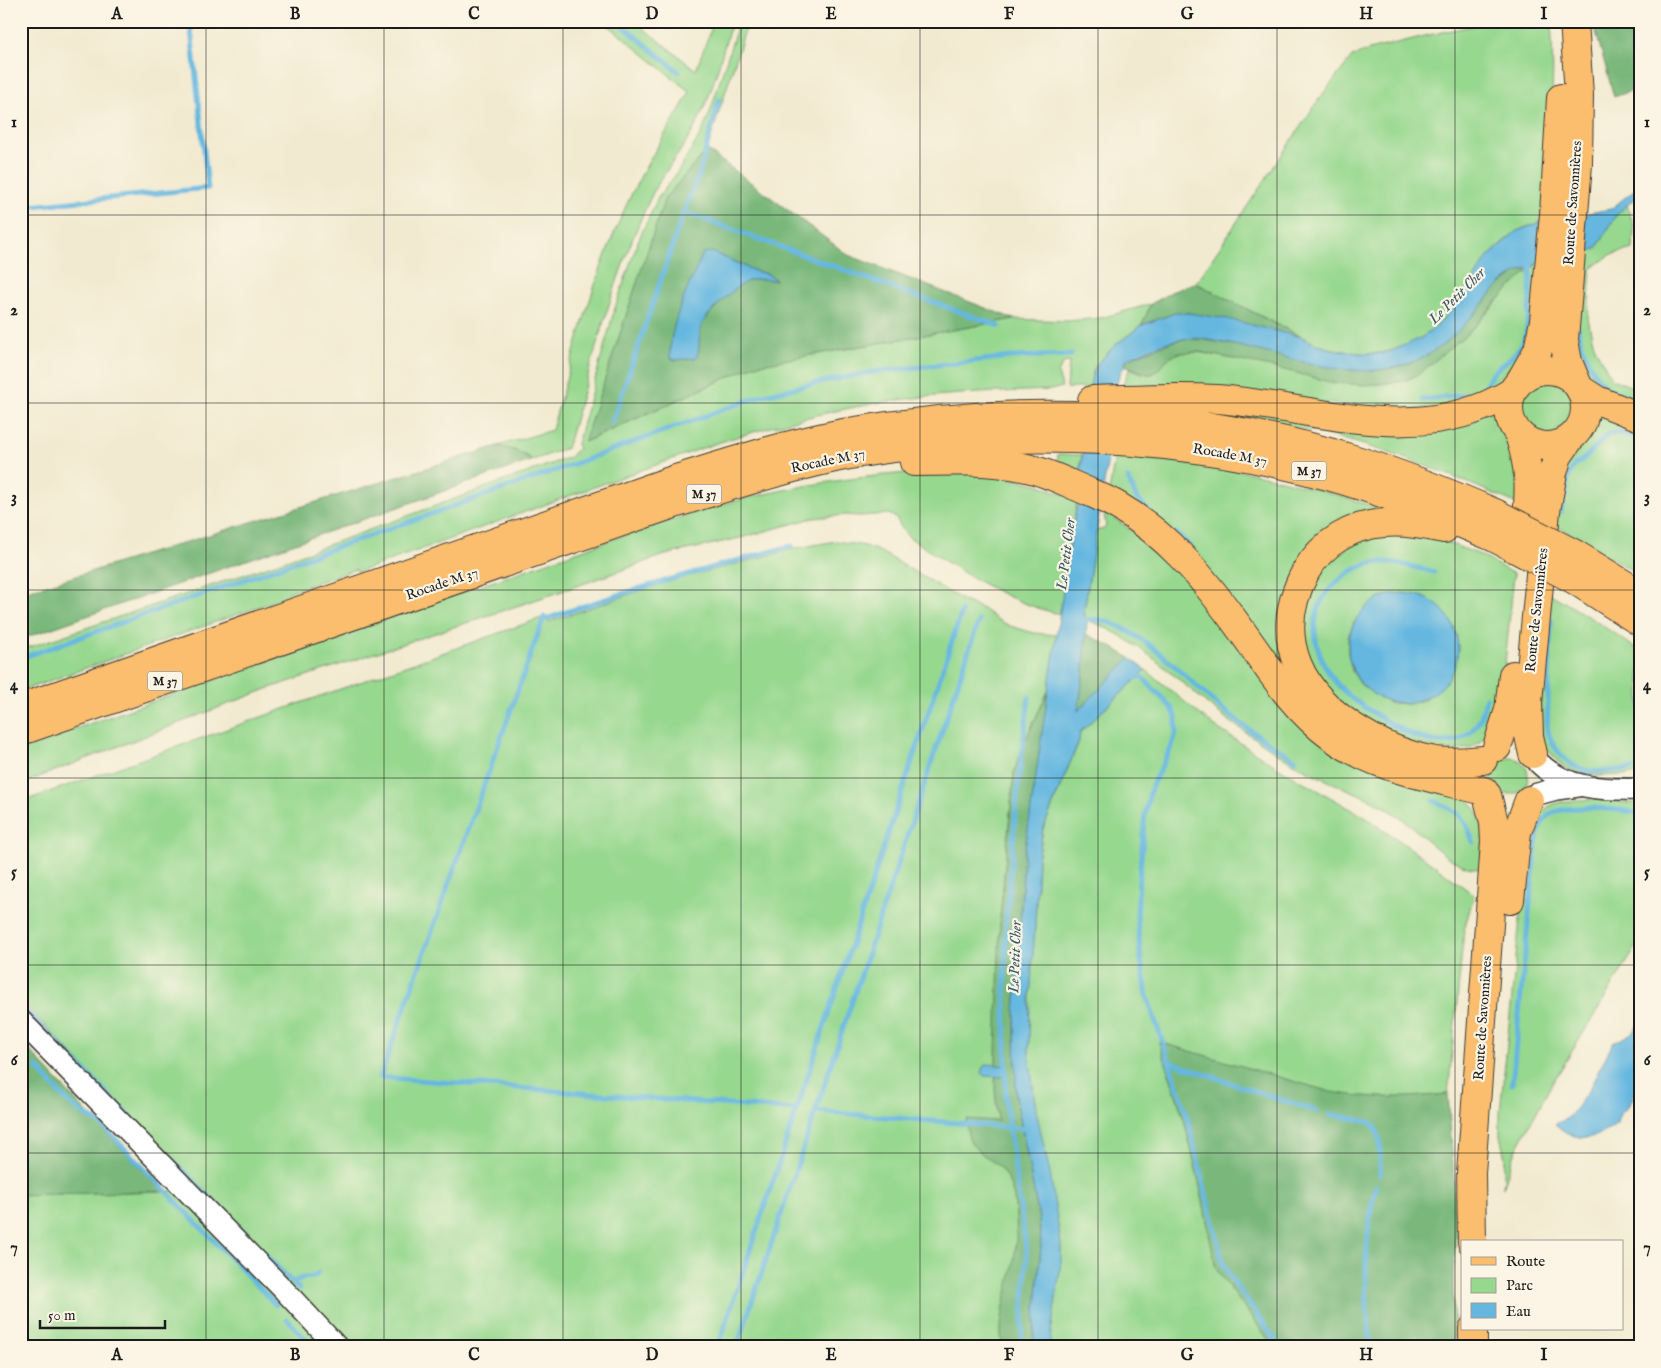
<svg xmlns="http://www.w3.org/2000/svg" width="1661" height="1368" font-family="'IM FELL English',serif">
<style>
.green{fill:#97d88f;stroke:#5a7a56;fill-rule:evenodd}
.forest{fill:#79b87a;stroke:#4a6a4b;fill-rule:evenodd}
.water{fill:#65b7e0;stroke:#406a7e}
.lines{fill:none;stroke-linecap:round;stroke-linejoin:round}
.stream{stroke:#65b7e0;stroke-width:5}
.minor-casing{stroke:#3c3b37;stroke-width:24}
.major-casing{stroke:#3c3b37;stroke-width:30}
.highway-casing{stroke:#3c3b37;stroke-width:30}
.minor{stroke:#fff;stroke-width:21}
.major{stroke:#fbbd6e;stroke-width:28}
.highway{stroke:#fbbd6e;stroke-width:28}
.highway-bridge-casing{stroke:#3c3b37;stroke-width:30;stroke-linecap:butt}
.highway-bridge{stroke:#fbbd6e;stroke-width:28}
.grid{fill:none;stroke:#1c1c1c;stroke-width:1;stroke-opacity:0.55}
.labels{text-anchor:middle;dominant-baseline:central;stroke-width:4.5;stroke-linejoin:round;paint-order:stroke}
.shield{fill:#fcf5e5;stroke:#5f5d58;stroke-width:1}
.shield-label{font-size:12px;font-weight:bold;fill:#1c1c1c}
.street-label{font-size:14px;fill:#1c1c1c;stroke:#fcf5e5}
.water-label{font-size:15px;font-style:italic;fill:#395a6a;stroke:#fcf5e5}
.neatline{fill:none;stroke:#1c1c1c;stroke-width:2}
.grid-label{font-size:16px;text-anchor:middle;font-weight:bold;fill:#1c1c1c}
</style>
<rect width="100%" height="100%" fill="#fcf5e5"/>
<filter id="ink" filterUnits="userSpaceOnUse"><feTurbulence type="fractalNoise" baseFrequency=".02" numOctaves="2"/><feDisplacementMap in="SourceGraphic" scale="10" xChannelSelector="R" yChannelSelector="G"/><feConvolveMatrix kernelMatrix="1 2 1 2 8 2 1 2 1" color-interpolation-filters="sRGB"/></filter>
<filter id="wash" filterUnits="userSpaceOnUse"><feTurbulence type="fractalNoise" baseFrequency=".0096" numOctaves="4" result="noise"/><feDisplacementMap in="SourceGraphic" scale="20" xChannelSelector="R" yChannelSelector="G"/><feGaussianBlur stdDeviation="1.12" result="paint"/><feColorMatrix in="noise" values="0 0 0 0 0 0 0 0 0 0 0 0 0 0 0 0 0 1.4 0 .05"/><feComposite in="paint" operator="in"/></filter>
<g filter="url(#wash)">
<rect width="100%" height="100%" fill="#f2ead0"/>
<g class="green">
<path d="M603 21H634L696 70 714 21H732C721 56 713 93 696 125 682 153 660 175 648 203 612 281 591 366 567 448L533 460 517 451 498 446 552 430C573 356 593 278 625 208 643 168 668 130 690 92Z"/>
<path d="M739 21H748L707 150 665 198 585 442 755 365 1014 319 1067 321 1101 318 1151 304 1142 325 1114 346 1097 364 1093 371 1090 388H1067L1069 362 1063 363 1058 373 1062 387 1051 390C1003 392 954 393 906 399 840 407 777 424 714 444L358 572 356 569 289 592V596L21 691V650L278 563 570 457 578 448 577 444 615 308 638 241 658 198 677 173 701 134 709 115Z"/>
<path d="M1495 21H1551C1556 88 1549 155 1543 221 1534 225 1523 227 1515 233 1490 249 1478 274 1462 298 1443 325 1412 350 1378 353 1358 355 1337 350 1318 345L1196 283 1319 99 1352 57 1369 50 1429 35Z"/>
<path d="M1627 205 1634 227 1633 249 1610 255 1591 269 1588 318 1592 338 1596 350 1612 379 1640 390V406L1602 389 1586 368 1575 349 1578 254 1596 249 1617 214Z"/>
<path d="M1542 262 1533 339 1516 361 1501 377 1495 387 1480 400 1412 410 1121 388 1130 368C1137 371 1144 375 1152 374 1158 372 1160 365 1165 361 1176 350 1194 351 1208 354 1235 359 1263 364 1290 371 1321 380 1346 386 1379 384 1389 383 1400 383 1409 379 1420 374 1427 366 1436 359 1446 350 1456 343 1466 335 1491 312 1513 278 1542 262Z"/>
<circle cx="1547" cy="409" r="28"/>
<path d="M1598 409 1616 416 1614 423 1640 434V575L1582 540 1552 524 1558 479 1579 449 1593 433 1597 420Z"/>
<path d="M1186 410 1494 411 1500 430 1516 446 1522 506C1476 486 1431 466 1383 451 1320 430 1252 417 1186 410Z"/>
<path d="M1058 454 1082 455 1079 477 1057 468Z"/>
<path d="M1115 456C1162 460 1209 464 1255 474 1301 484 1346 497 1391 512L1313 548 1296 681 1109 492Z"/>
<path d="M985 472 1040 485 1077 500 1060 614C1007 603 953 567 909 537L903 531 896 518 889 514 859 516 846 515 813 518 744 537 665 555 574 587 267 689 21 784V748L619 537C648 528 677 518 706 509 771 490 841 478 908 473 934 471 959 472 985 472Z"/>
<path d="M1104 513 1110 515 1168 557 1253 667 1467 799C1489 819 1482 842 1481 869 1450 870 1420 830 1396 814 1373 798 1347 790 1322 778 1294 765 1269 748 1244 731 1190 696 1149 642 1087 620L1085 617 1084 611 1096 531 1104 529 1106 526Z"/>
<path d="M1367 535 1432 537 1478 554 1514 574 1501 703 1490 731 1481 741 1470 748 1450 751 1394 739 1330 696 1309 665 1301 617 1324 563ZM1395 594H1411L1426 699 1409 704 1391 703 1361 685 1352 671 1348 654V637L1354 622 1379 599Z"/>
<path d="M836 541 865 546 881 552 964 601 983 609 998 620 1010 626 1034 633 1057 635 1049 689 1022 748 1014 773 1000 918 1034 940 1038 860 1043 829 1079 741 1080 732 1146 670 1214 726 1277 767 1365 817 1433 864 1474 895 1464 930 1448 1094 1414 1097 1364 1347H21V1195L163 1191 199 1189 21 1000V802L544 617 550 616 548 622 663 583 797 548Z"/>
<path d="M1549 593 1594 620 1640 651V774L1598 776 1578 773 1567 768 1558 762 1545 746 1539 724Z"/>
<circle cx="1510" cy="776" r="18"/>
<path d="M1594 799 1640 804V941L1550 1087 1516 1150 1503 1188 1505 1159 1500 1135V1112L1528 841C1542 799 1553 802 1594 799Z"/>
</g>
<g class="forest">
<path d="M1593 21H1640V88L1614 97Z"/>
<path d="M707 150 848 255 1014 319 755 365 584 442 665 198ZM712 252 755 271 767 274 774 280C767 280 758 278 750 280 734 285 710 312 701 326Z"/>
<path d="M1531 268 1498 300 1468 333 1420 373 1408 379 1397 382 1366 385 1333 383 1289 371 1200 352 1178 353 1165 361 1158 370 1151 374 1144 373 1125 365 1127 359 1171 342 1185 339H1200L1254 348 1325 366 1353 370H1380L1474 315 1495 289 1518 272Z"/>
<path d="M1196 283 1301 337 1189 313H1175L1142 325 1151 304 1171 292Z"/>
<path d="M498 446 517 451 533 460 21 639V593Z"/>
<path d="M1086 634 1112 647 1130 658 1078 712 1084 671Z"/>
<path d="M1049 689 1024 856 1015 1015 1016 1097 1039 1218 1041 1245 1033 1347H1003C995 1327 1011 1282 1014 1260 1016 1246 1017 1231 1016 1217 1015 1202 1013 1186 1004 1173 996 1161 981 1156 973 1145 967 1138 967 1128 966 1119L998 1121 995 1090 1000 918 1014 773 1022 748Z"/>
<path d="M21 1041 90 1116 163 1191 21 1195Z"/>
<path d="M1159 1042 1331 1092C1370 1099 1409 1098 1448 1094L1457 1223 1453 1274 1454 1347H1274L1218 1272 1215 1265 1201 1191 1184 1120Z"/>
</g>
<g class="water">
<path d="M1640 185V194L1617 214 1596 249C1566 259 1533 260 1507 279 1493 289 1485 303 1473 315 1451 340 1430 359 1397 367 1343 380 1281 354 1229 344 1214 341 1199 337 1184 339 1164 341 1145 351 1127 359L1125 362V365L1120 373 1115 390 1108 458 1084 611 1085 617 1087 620 1084 671 1078 711 1130 658 1146 670 1080 732 1079 741 1043 829 1038 860 1035 927 1030 999 1029 1054 1036 1110 1050 1173 1061 1244V1263L1049 1347H1033L1041 1245 1039 1218 1016 1097 1015 1015 1024 856 1072 529 1076 510 1091 380 1097 364 1114 346 1142 325 1175 313H1189L1228 319 1301 337 1318 345 1336 350 1358 353 1377 354 1391 351 1421 338 1436 327 1462 298 1488 257 1515 232 1543 221 1611 209Z"/>
<path d="M712 252 755 271 767 274 776 280C767 280 756 278 748 281 736 286 705 314 701 327 698 338 701 348 696 358L675 360 670 358C669 323 690 284 703 253Z"/>
<circle cx="1403" cy="648" r="55"/>
<path d="M1640 1022V1037L1635 1041C1641 1061 1641 1084 1631 1102 1626 1111 1618 1112 1617 1124 1596 1141 1575 1143 1555 1124L1568 1118 1576 1108 1587 1093 1613 1043 1632 1033Z"/>
<path d="M990 1064 1006 1066 1007 1075 1004 1077 984 1076 982 1074 984 1066Z"/>
</g>
<g class="lines">
<g class="stream">
<path d="M617 21 679 72"/>
<path d="M21 207 208 188 190 21"/>
<path d="M684 212 999 326"/>
<path d="M1578 327C1580 345 1590 371 1604 385 1612 393 1629 397 1640 402"/>
<path d="M1423 400 1478 393C1486 388 1488 378 1494 372 1502 363 1513 358 1520 348 1531 332 1530 283 1531 263"/>
<path d="M612 423 686 206 699 175 719 100"/>
<path d="M1128 479 1137 499 1148 510"/>
<path d="M1561 512 1569 474 1575 465 1587 456 1607 435 1614 433H1620L1640 441"/>
<path d="M1176 533 1190 546"/>
<path d="M1434 572C1390 562 1369 551 1333 586 1301 617 1316 666 1346 693 1357 703 1370 711 1383 719 1406 733 1442 754 1468 734 1480 725 1483 712 1486 698"/>
<path d="M544 617 380 1077 797 1110"/>
<path d="M1080 619C1091 619 1101 619 1111 623 1150 637 1193 685 1226 712 1247 730 1272 745 1296 760"/>
<path d="M543 620C625 591 708 568 792 546"/>
<path d="M1551 620 1547 727C1551 747 1567 767 1588 771 1603 773 1624 769 1640 768"/>
<path d="M21 658 571 465 760 396 811 384 873 372 1011 357 1071 355"/>
<path d="M1132 679 1137 677 1143 678 1171 707 1176 717V734L1171 748 1152 785 1145 814 1139 880 1137 919 1141 960 1147 996 1186 1112 1223 1263 1231 1278 1280 1347"/>
<path d="M1434 801C1459 811 1465 817 1473 842"/>
<path d="M21 1006 299 1289"/>
<path d="M1168 1061 1260 1093 1317 1111"/>
<path d="M37 1067C59 1093 69 1108 101 1124L276 1305"/>
<path d="M1512 1084 1536 843C1538 833 1540 821 1549 815 1569 802 1617 810 1640 813"/>
<path d="M815 1111 1027 1129"/>
<path d="M1330 1114 1369 1122 1375 1126 1380 1142V1175"/>
<path d="M293 1282 303 1278 314 1277 318 1273"/>
<path d="M287 1319 313 1347"/>
<path d="M1371 1346C1364 1293 1363 1238 1376 1186"/>
<path d="M718 1347 962 611"/>
<path d="M737 1347 979 620"/>
<path d="M1021 1347 1027 1254 1006 1106 1005 976 1006 921 1018 785 1029 697"/>
</g>
</g>
</g>
<g filter="url(#ink)">
<g class="lines">
<g class="minor-casing">
<g id="minor">
<path d="M1539 763C1566 789 1603 790 1640 789"/>
<path d="M1534 795 1556 789 1578 786"/>
<path d="M21 1021 284 1290 337 1347"/>
</g>
</g>
<g class="major-casing">
<g id="major">
<path d="M1574 21 1579 95 1578 164 1564 340 1568 362 1577 383"/>
<circle cx="1547" cy="408" r="38"/>
<path d="M1522 378 1538 350 1544 321 1554 214 1561 98"/>
<path d="M1519 435C1532 472 1529 495 1526 533"/>
<path d="M1497 747 1509 710 1513 675"/>
<path d="M1533 754 1529 736 1528 702 1546 511 1553 473 1558 456 1569 440"/>
<path d="M1510 900 1517 832 1529 800"/>
<path d="M1472 1242 1471 1173 1495 842 1494 822 1487 795"/>
<path d="M1473 1347V1329"/>
</g>
</g>
<g class="highway-casing">
<g id="highway">
<path d="M1580 389 1597 400 1640 417"/>
<path d="M1092 400C1134 399 1176 396 1218 399 1317 407 1419 449 1512 392"/>
<path d="M914 462C951 461 990 460 1027 468 1046 472 1063 481 1080 488 1093 494 1106 499 1118 506 1166 534 1200 574 1233 619 1264 660 1289 706 1332 737 1377 770 1431 777 1484 791"/>
<path d="M1444 529C1424 525 1404 521 1384 523 1352 525 1322 543 1306 571 1269 639 1301 697 1363 733 1386 747 1410 757 1437 761 1452 763 1468 761 1483 760"/>
<path d="M1575 554 1640 594"/>
<path d="M1573 579 1640 622"/>
<path d="M21 708 676 479C731 462 786 444 843 433 1011 403 1190 409 1353 459 1402 474 1449 493 1495 513"/>
<path d="M21 731 662 508C720 489 779 470 839 457 894 446 950 441 1006 439 1115 436 1223 447 1328 476 1385 492 1439 514 1493 537"/>
</g>
</g>
<use href="#minor" class="minor"/>
<use href="#major" class="major"/>
<use href="#highway" class="highway"/>
<g class="highway-bridge-casing">
<g id="highway-bridge">
<path d="M1495 513 1575 554"/>
<path d="M1493 537 1573 579"/>
</g>
</g>
<use href="#highway-bridge" class="highway-bridge"/>
</g>
</g>
<path class="grid" d="M206 21V1347M384 21V1347M563 21V1347M741 21V1347M920 21V1347M1098 21V1347M1277 21V1347M1455 21V1347M21 215H1640M21 403H1640M21 590H1640M21 778H1640M21 965H1640M21 1153H1640"/>
<g class="labels">
<g class="shield">
<rect x="1291.5" y="461.5" width="35" height="19" rx="4"/>
<rect x="686.5" y="484.5" width="35" height="19" rx="4"/>
<rect x="147.5" y="671.5" width="35" height="19" rx="4"/>
</g>
<g class="shield-label">
<text x="1309" y="471">M 37</text>
<text x="704" y="494">M 37</text>
<text x="165" y="681">M 37</text>
</g>
<g class="street-label">
<text transform="translate(1573 203) rotate(-86)">Route de Savonnières</text>
<text transform="translate(1230 455) rotate(10)">Rocade M 37</text>
<text transform="translate(828 461) rotate(-12)">Rocade M 37</text>
<text transform="translate(442 584) rotate(-19)">Rocade M 37</text>
<text transform="translate(1537 610) rotate(-84)">Route de Savonnières</text>
<text transform="translate(1483 1018) rotate(-86)">Route de Savonnières</text>
</g>
<g class="water-label">
<text transform="translate(1457 296) rotate(-45)">Le Petit Cher</text>
<text transform="translate(1066 554) rotate(-83)">Le Petit Cher</text>
<text transform="translate(1015 957) rotate(-88)">Le Petit Cher</text>
</g>
</g>
<rect width="1661" height="1368" fill="none" stroke="#fcf5e5" stroke-width="55"/>
<rect x="1461" y="1240" width="162" height="90" fill="#fcf5e5" stroke="#a29e95"/>
<rect x="1471" y="1257" width="25" height="8" fill="#fbbd6e" stroke="#a29e95"/>
<text x="1506" y="1266" font-size="15" fill="#1c1c1c">Route</text>
<rect x="1471" y="1278" width="25" height="15" fill="#97d88f" stroke="#a29e95"/>
<text x="1506" y="1290" font-size="15" fill="#1c1c1c">Parc</text>
<rect x="1471" y="1303" width="25" height="15" fill="#65b7e0" stroke="#a29e95"/>
<text x="1506" y="1316" font-size="15" fill="#1c1c1c">Eau</text>
<path d="M40 1320v8h125v-8" fill="none" stroke="#1c1c1c" stroke-width="2.5"/>
<text x="48" y="1320" font-size="15" fill="#1c1c1c" stroke="#fcf5e5" stroke-width="4" paint-order="stroke">50 m</text>
<rect x="28" y="28" width="1606" height="1312" class="neatline"/>
<g class="grid-label">
<text x="117" y="19">A</text>
<text x="295" y="19">B</text>
<text x="474" y="19">C</text>
<text x="652" y="19">D</text>
<text x="831" y="19">E</text>
<text x="1009" y="19">F</text>
<text x="1187" y="19">G</text>
<text x="1366" y="19">H</text>
<text x="1544" y="19">I</text>
<text x="14" y="127">1</text>
<text x="1647" y="127">1</text>
<text x="14" y="315">2</text>
<text x="1647" y="315">2</text>
<text x="14" y="502">3</text>
<text x="1647" y="502">3</text>
<text x="14" y="690">4</text>
<text x="1647" y="690">4</text>
<text x="14" y="877">5</text>
<text x="1647" y="877">5</text>
<text x="14" y="1065">6</text>
<text x="1647" y="1065">6</text>
<text x="14" y="1252">7</text>
<text x="1647" y="1252">7</text>
<text x="117" y="1360">A</text>
<text x="295" y="1360">B</text>
<text x="474" y="1360">C</text>
<text x="652" y="1360">D</text>
<text x="831" y="1360">E</text>
<text x="1009" y="1360">F</text>
<text x="1187" y="1360">G</text>
<text x="1366" y="1360">H</text>
<text x="1544" y="1360">I</text>
</g>
</svg>
